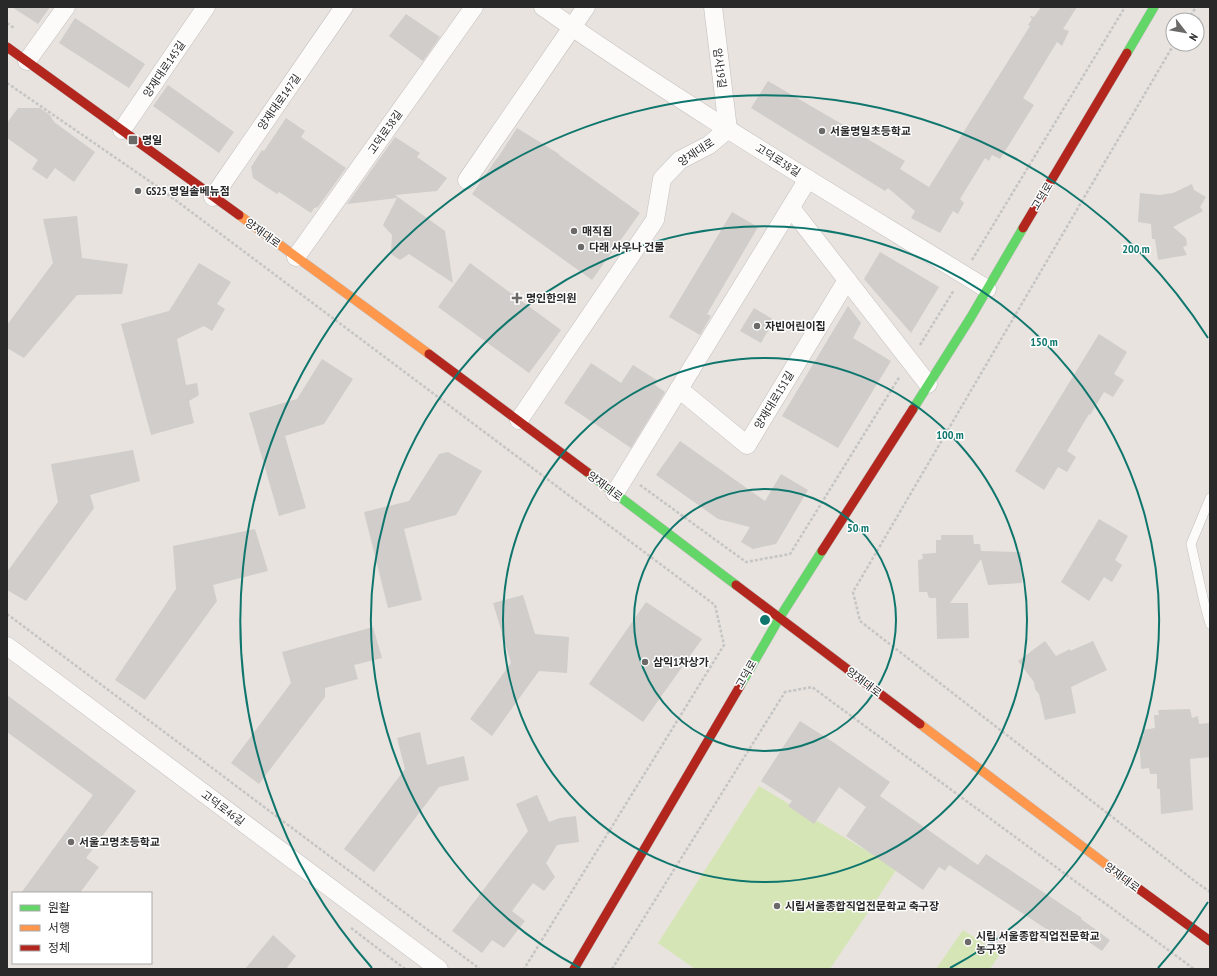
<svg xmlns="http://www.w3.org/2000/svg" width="1217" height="976" font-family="'PT Sans Narrow','Noto Sans KR',sans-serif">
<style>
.pitch{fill:#d6e5b6}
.building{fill:#d0cdca}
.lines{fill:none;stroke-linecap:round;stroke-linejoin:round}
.lane-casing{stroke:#c1bfbf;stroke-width:10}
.street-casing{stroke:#c1bfbf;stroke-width:19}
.fast-casing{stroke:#c1bfbf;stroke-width:10}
.slow-casing{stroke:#c1bfbf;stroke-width:10}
.jam-casing{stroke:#c1bfbf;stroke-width:10}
.path{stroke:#c6c5c5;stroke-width:2.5;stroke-dasharray:3 2;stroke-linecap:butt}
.lane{stroke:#fcfbfa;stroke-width:9}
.street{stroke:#fcfbfa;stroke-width:18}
.fast{stroke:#63d668;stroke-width:9}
.slow{stroke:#ff974d;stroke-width:9}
.jam{stroke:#b3261e;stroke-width:9}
.ring{fill:none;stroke:#0f766e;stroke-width:2}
.poi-dot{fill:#6c6a68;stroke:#fff;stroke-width:1.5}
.labels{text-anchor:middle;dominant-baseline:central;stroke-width:3;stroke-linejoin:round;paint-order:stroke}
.street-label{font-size:11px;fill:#292929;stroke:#fff}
.poi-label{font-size:11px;font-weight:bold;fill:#292929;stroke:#fff;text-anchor:start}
.centre{fill:#0f766e;stroke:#fff;stroke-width:2}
.ring-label{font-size:12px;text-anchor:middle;font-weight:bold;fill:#0f766e;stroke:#fff;stroke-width:3;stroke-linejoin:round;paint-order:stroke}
</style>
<rect width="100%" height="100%" fill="#e8e3de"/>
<g class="pitch">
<path d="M759 786 897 869 830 969H695L658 943Z"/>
<path d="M963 930 1000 954 990 969H936Z"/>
</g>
<g class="building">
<path d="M12 7H50L38 24Z"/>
<path d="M1041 7H1077L1063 29 1069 31 1062 46 1057 42 1023 98 1034 105 1000 159 992 155 989 161 985 158 960 199 964 203 958 214 953 211 940 233 911 218 915 211 888 188 885 191 751 108 768 81 905 161 900 169 929 187 1030 26 1028 25 1032 19 1030 17 1031 16 1034 17Z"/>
<path d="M406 14 440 37 423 61 389 36Z"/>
<path d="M75 18 145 64 129 88 59 43Z"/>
<path d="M168 85 234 132 219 153 153 106Z"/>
<path d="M18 108H40L50 115 54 122 95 152 74 182 55 168 47 179 32 169 38 160 7 138V123Z"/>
<path d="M286 118 305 131 301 137 346 168 318 207 314 208 311 213 279 192 277 194 253 178 251 167 262 150 264 151Z"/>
<path d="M517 128 559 154V155L640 213 592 280 472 194 497 158V159Z"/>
<path d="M395 137 420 153 417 157 447 178 437 191 395 195 445 231 453 283 409 254 400 260 391 254 392 235 383 225 397 198 347 204Z"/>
<path d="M1192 184 1194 190 1206 197 1200 207 1203 211 1173 227 1186 238 1187 245 1183 247 1187 255 1158 260 1155 239H1152L1151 224 1138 222 1140 193 1159 195 1173 193Z"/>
<path d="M732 212 758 227 707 314 711 316 700 335 669 317Z"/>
<path d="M77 216 82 258 128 264 122 294 77 295 24 358 7 348V325L53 263 43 219Z"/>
<path d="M880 252 939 287 911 333 864 279Z"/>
<path d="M199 263 231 282 217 304 225 309 212 331 204 326 177 339 186 385 197 383 199 395 189 401 194 423 151 435 121 324 169 311Z"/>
<path d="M470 263 561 330 529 373 438 307Z"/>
<path d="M848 306 861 323 853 338 891 361 838 448 782 416Z"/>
<path d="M754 308 774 320 761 343 740 331Z"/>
<path d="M1099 334 1127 352 1114 374 1124 380 1113 397 1104 392 1090 415 1089 414 1067 451 1076 457 1067 472 1058 467 1044 490 1015 471Z"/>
<path d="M322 359 353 379 324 424 285 436 306 508 279 516 249 413 297 399Z"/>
<path d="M591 363 621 383 633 365 658 381 655 385 665 392 631 448 564 403Z"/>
<path d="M680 441 765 501 781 474 808 490 776 544 753 549 741 542 750 527 718 519 656 475Z"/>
<path d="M133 450 140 481 90 495 94 508 26 601 7 590V572L58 502 51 464Z"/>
<path d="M448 452 482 471 456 515 404 529 422 600 388 608 364 512 409 501 439 454Z"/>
<path d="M1099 519 1128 536 1115 560 1122 565 1112 582 1104 577 1089 601 1061 582Z"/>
<path d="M255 529 268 571 213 585 217 601 145 700 115 680 176 589 173 546Z"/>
<path d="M941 535H973L974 544H980L981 551 1021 552 1022 583 988 585 981 559 950 603H968L969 638 937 639 936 598H929L927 592H919L918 560 923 559 922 554 936 553V540H941Z"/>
<path d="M523 595 535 634 569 637 567 673 539 671 492 736 470 719 511 663 493 603Z"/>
<path d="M646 602 702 639 643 722 589 684Z"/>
<path d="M373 627 382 658 354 665 358 679 325 688V697L259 784 231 763 291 683 282 652Z"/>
<path d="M1045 641 1056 656 1070 649V651L1093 641 1107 670 1071 687 1076 713 1045 720 1039 694 1035 689 1034 682 1018 661Z"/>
<path d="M7 695 136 791 86 858 99 867 80 893H21L93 795 7 732Z"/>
<path d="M1190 709 1192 718 1198 716 1199 724 1210 723V757L1190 759 1193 810 1161 814 1160 789H1157V774H1150L1149 768 1141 769 1139 737 1144 736 1143 730 1155 728 1154 715H1159L1158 710Z"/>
<path d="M800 721 833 742 890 782 880 796 978 865 986 854 1082 918 1081 919 1110 940 1102 951 1073 931 1066 942 949 865 945 871 939 867 923 890 846 836 866 807 839 787 814 824 788 806 792 801 761 781Z"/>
<path d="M420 732 427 765 464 756 469 780 439 787 374 872 344 849 405 769 397 738Z"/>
<path d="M537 795 549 822 560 818 576 816 579 842 557 845 546 863 555 877 544 891 533 883 512 911 525 921 504 948 492 940 482 953 452 931 528 831 516 804Z"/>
<path d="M273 935 296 956 286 969H245Z"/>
</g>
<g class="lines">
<g class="lane-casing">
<path id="lane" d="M1210 498 1191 544 1204 602 1210 624"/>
</g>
<g class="street-casing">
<g id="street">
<path d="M543 7C687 108 838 197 987 289"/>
<path d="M27 61 66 7"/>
<path d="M122 130 206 7"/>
<path d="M467 180 586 7"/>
<path d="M213 197 344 7"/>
<path d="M791 208 928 384"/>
<path d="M296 257 474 7"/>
<path d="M679 389 747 445 847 280"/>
<path d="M519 420 655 220 662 179 680 160 709 145 728 129 713 7"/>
<path d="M615 493 808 179"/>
<path d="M7 646 439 969"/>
</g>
</g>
<g class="fast-casing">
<g id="fast">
<path d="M1127 53 1154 7"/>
<path d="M913 409 971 317 1023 228"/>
<path d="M587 472 736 585"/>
<path d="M740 686 780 617 822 551"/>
</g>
</g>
<g class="slow-casing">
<g id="slow">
<path d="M239 215 429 354"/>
<path d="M920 724 1128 881"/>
</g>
</g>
<g class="jam-casing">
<g id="jam">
<path d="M7 47 239 215"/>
<path d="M1023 228 1127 53"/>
<path d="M429 354 587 472"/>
<path d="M822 551 913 409"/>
<path d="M736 585 920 724"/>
<path d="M1128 881 1210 941"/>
<path d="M574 969 740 686"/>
</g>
</g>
<g class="path">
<path d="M1188 20 1196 7"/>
<path d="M7 23 14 28"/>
<path d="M1174 44 853 592 860 621 1196 882 1210 892"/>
<path d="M7 83 158 187 715 605 724 645 524 969"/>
<path d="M972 260 1125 7"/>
<path d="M920 345 954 290"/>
<path d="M640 485 746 562 790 554 900 376"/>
<path d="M7 614 480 969"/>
<path d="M351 928 405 969"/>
<path d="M612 969 785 692 812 687 1194 969"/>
</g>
<use href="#lane" class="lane"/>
<use href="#street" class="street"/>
<use href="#fast" class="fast"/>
<use href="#slow" class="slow"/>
<use href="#jam" class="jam"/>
</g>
<g class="ring">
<circle cx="765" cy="620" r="131"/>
<circle cx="765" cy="620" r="262"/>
<path d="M580 968A394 394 0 1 1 950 968"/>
<path d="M1208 902A525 525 0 0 1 1158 968M372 968A525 525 0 1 1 1208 338"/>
</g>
<g class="poi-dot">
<circle cx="822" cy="131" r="4"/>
<rect x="128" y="135" width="10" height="10" rx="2"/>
<circle cx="138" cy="191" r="4"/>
<circle cx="574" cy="231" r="4"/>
<circle cx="581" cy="247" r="4"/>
<path d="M515 292h4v4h4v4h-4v4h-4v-4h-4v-4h4z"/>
<circle cx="757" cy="326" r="4"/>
<circle cx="645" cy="662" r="4"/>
<circle cx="71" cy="842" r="4"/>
<circle cx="777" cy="906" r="4"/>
<circle cx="968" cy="942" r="4"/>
</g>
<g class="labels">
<g class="street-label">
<text transform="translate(720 68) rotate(83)">암사19길</text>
<text transform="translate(164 69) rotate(-56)">양재대로145길</text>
<text transform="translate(279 102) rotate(-55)">양재대로147길</text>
<text transform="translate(385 132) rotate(-55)">고덕로38길</text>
<text transform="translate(696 152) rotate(-33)">양재대로</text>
<text transform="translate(778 160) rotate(32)">고덕로38길</text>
<text transform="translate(1042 196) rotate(-59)">고덕로</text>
<text transform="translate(263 233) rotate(36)">양재대로</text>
<text transform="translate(774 400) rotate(-59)">양재대로151길</text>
<text transform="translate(605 486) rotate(37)">양재대로</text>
<text transform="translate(746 674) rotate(-60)">고덕로</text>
<text transform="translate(864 682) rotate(37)">양재대로</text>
<text transform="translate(223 808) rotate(37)">고덕로46길</text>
<text transform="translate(1122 877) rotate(37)">양재대로</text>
</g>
<g class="poi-label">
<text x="830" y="131">서울명일초등학교</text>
<text x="142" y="140">명일</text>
<text x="146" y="191">GS25 명일솔베뉴점</text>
<text x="582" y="231">매직짐</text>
<text x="589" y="247">다래 사우나 건물</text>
<text x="526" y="298">명인한의원</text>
<text x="765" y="326">자빈어린이집</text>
<text x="653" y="662">삼익1차상가</text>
<text x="79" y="842">서울고명초등학교</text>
<text x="785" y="906">시립서울종합직업전문학교 축구장</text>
<text x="976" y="936">시립 서울종합직업전문학교<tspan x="976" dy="13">농구장</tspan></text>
</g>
</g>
<circle cx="765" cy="620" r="6" class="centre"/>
<g class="ring-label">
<text x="1136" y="253">200 m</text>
<text x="1044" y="346">150 m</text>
<text x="950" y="439">100 m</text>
<text x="858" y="532">50 m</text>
</g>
<rect width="1217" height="976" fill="none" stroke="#292929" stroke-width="16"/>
<rect x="12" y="892" width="140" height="72" fill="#ffffff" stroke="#a9a9a9"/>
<rect x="20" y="905" width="20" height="6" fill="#63d668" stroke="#a9a9a9"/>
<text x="48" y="912" font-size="12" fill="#292929">원활</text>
<rect x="20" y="925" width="20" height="6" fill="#ff974d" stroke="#a9a9a9"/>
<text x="48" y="932" font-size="12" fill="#292929">서행</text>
<rect x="20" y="945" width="20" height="6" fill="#b3261e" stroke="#a9a9a9"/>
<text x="48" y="952" font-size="12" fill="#292929">정체</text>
<g transform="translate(1185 32) rotate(121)"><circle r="19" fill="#ffffff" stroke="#a9a9a9"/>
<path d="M0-3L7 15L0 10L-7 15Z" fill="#6c6a68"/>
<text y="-6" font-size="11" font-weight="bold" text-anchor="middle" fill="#292929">N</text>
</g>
</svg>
